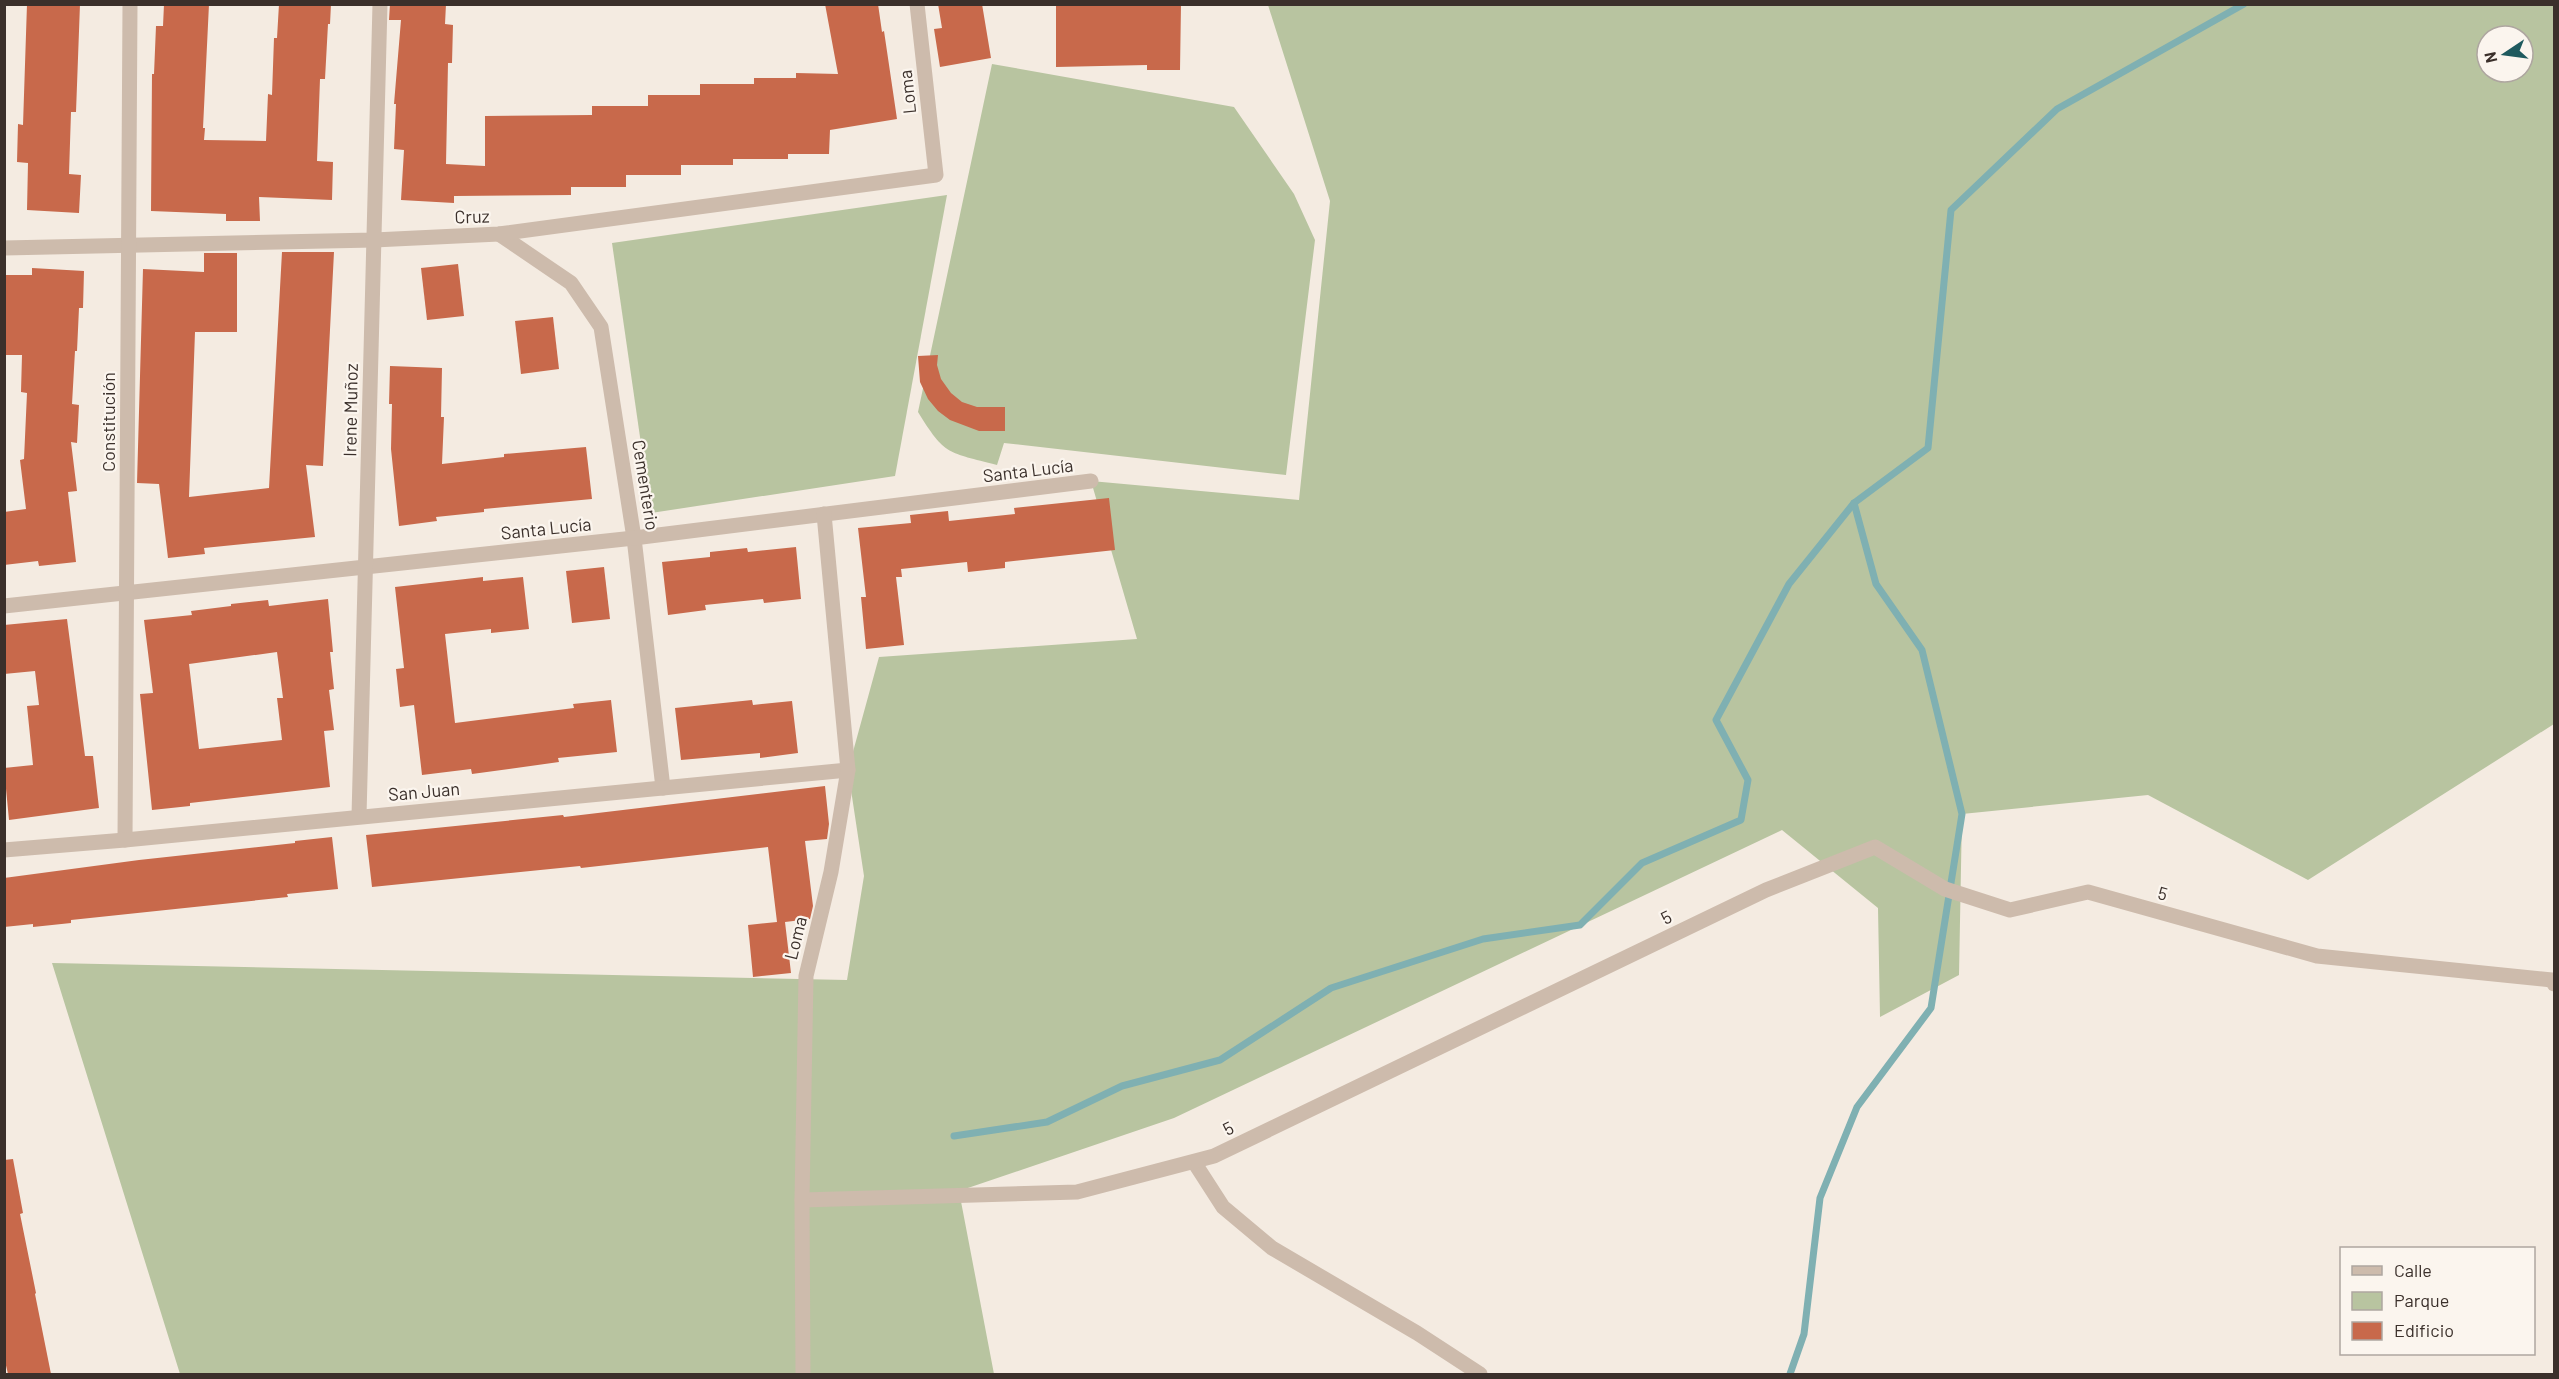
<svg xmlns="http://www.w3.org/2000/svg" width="2559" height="1379" font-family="Barlow,sans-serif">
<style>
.green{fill:#b8c4a0;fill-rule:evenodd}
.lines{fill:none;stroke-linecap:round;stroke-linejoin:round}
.stream{stroke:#7fb0b2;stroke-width:7}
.building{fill:#c8694b;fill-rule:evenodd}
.minor{stroke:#cdbbac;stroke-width:15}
.labels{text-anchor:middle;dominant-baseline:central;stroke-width:4.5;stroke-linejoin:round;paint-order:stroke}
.street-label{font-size:18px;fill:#3b302b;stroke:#fbf5ee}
</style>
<rect width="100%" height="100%" fill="#f4ebe1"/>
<g class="green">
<path d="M1268 5H2554V724L2308 880 2148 795 1962 814 1959 975 1880 1017 1878 908 1782 830 1174 1118 959 1191 994 1374H180L52 963 847 980 864 876 848 770 879 657 1137 639 1091 481 1299 500 1330 201ZM2487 36H2523V72H2487Z"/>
<path d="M992 64 1234 107 1294 194 1315 240 1286 475 1004 443 997 465C948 452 945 456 918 412Z"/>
<path d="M947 195 895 476 651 513 612 243Z"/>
</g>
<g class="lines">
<g class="stream">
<path d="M954 1136 1047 1122 1122 1086 1220 1060 1331 988 1483 939 1580 925 1642 863 1741 820 1748 780 1716 720 1789 584 1854 503 1928 448 1951 210 2057 109 2244 4"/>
<path d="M1790 1374 1804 1334 1820 1198 1857 1107 1931 1008 1962 814 1922 650 1876 584 1854 503"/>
</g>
</g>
<g class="building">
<path d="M27 4H80L76 112H71L69 174 81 175 79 213 27 210 28 163 17 162 18 124 23 125Z"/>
<path d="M164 4H209L203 128H205L204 140 266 141 268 94 272 95 274 38H277L279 4H331L330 24H328L325 79H320L317 161 333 162 332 200 259 197 260 221H226V214L151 211 152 74H154L156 26H163Z"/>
<path d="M390 4H446L445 24 453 25 452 63H448L446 164 485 166V116L592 115V106H648V95H700V84H754V78H796V73L838 74 825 4H878L882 32 884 31 897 119 830 130 829 154H788V159H733V165H681V175H626V187H571V195L454 196V203L401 200 404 150 394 149 396 104H394L401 20H389Z"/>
<path d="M938 4H982L991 58 940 67 934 29 942 28Z"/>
<path d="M1056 4H1181L1180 70H1147V65L1056 67Z"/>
<path d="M282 252H334L323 466 306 465 315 537 204 548 205 554 168 558 159 484 137 483 143 269 204 272V253H237V332H195L189 497 269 488Z"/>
<path d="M458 264 464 316 427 320 421 268Z"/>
<path d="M32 268 84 271 83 308H79L77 351H75L72 404 79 405 77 443 71 442 77 491 68 492 76 562 39 566 38 561 4 565V512L26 509 20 460 24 459 27 393 21 392 22 355H4V275H32Z"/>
<path d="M553 317 559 369 521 374 515 321Z"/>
<path d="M938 355 937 365 941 379 951 393 962 402 977 407H1005V431H979L950 420 938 411 928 399 920 382 918 356Z"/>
<path d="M390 366 442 368 441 417H444L442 464 504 457V454L586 447 592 499 484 509V512L436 517 437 521 399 526 391 449 392 404H389Z"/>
<path d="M1109 498 1115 550 1005 562V568L968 572 967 562 901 569 902 577H896L904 645 866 649 861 597H866L858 528 911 523 910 515 948 511 949 521 1015 514 1014 508Z"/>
<path d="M796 547 801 599 764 603 763 599 705 605 706 610 668 615 662 562 710 557V552L747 548 748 552Z"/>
<path d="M604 567 610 619 572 623 566 571Z"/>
<path d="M483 577V581L523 577 529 629 491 633V629L445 634 455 723 574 708 573 704 611 700 617 752 558 758 559 762 509 769 472 774 471 769 422 775 414 705 400 707 396 669 404 668 395 587Z"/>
<path d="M328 599 333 652H330L334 689 329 690 334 730 324 731 330 787 190 803V806L152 810 140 694 153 693 144 620 192 615 191 611 231 606V604L268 600 269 606ZM277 652 283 698H277L282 740 199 749 189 664Z"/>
<path d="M67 619 85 756H93L99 808 9 820 4 768 33 765 27 706 39 705 35 671 4 674V625Z"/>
<path d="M752 700 753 705 792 701 798 753 760 758V753L681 760 675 708Z"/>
<path d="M825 786 829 824 827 839 805 841 813 906 810 919 785 922 791 973 753 977 748 925 777 922 768 847 581 868 580 866 372 887 366 835 563 815 564 817Z"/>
<path d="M332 837 338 889 287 894 288 897 71 920V923L33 927V924L4 927V878L139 860 295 843V841Z"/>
<path d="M13 1159 23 1213 20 1214 36 1293 35 1294 51 1374H8L4 1357V1160Z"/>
</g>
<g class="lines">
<g class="minor">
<path d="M499 234 571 283 601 327 634 538 663 788"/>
<path d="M4 248 374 240 499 234 936 175 917 4"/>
<path d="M4 606 634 538 1091 481"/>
<path d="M359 816 380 4"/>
<path d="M125 840 130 4"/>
<path d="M4 850 125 840 848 770"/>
<path d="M1194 1162 1223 1207 1272 1248 1417 1333 1480 1374"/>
<path d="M802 1200 1077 1192 1214 1156 1766 890 1875 847 1945 889 2010 910 2088 892 2317 956 2552 980 2554 984"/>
<path d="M803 1374 802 1200 806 976 831 872 848 770 824 514"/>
</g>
</g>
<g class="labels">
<g class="street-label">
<text transform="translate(907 92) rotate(-96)">Loma</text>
<text transform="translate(472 216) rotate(-2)">Cruz</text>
<text transform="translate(350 410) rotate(-89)">Irene Muñoz</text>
<text transform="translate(108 422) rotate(-90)">Constitución</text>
<text transform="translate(1028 470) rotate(-7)">Santa Lucía</text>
<text transform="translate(646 485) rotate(81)">Cementerio</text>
<text transform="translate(546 528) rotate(-6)">Santa Lucía</text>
<text transform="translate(424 791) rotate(-5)">San Juan</text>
<text transform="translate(2163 893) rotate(16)">5</text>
<text transform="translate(1666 917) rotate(-26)">5</text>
<text transform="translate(795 938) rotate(-76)">Loma</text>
<text transform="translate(1228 1128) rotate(-26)">5</text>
</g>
</g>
<rect width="2559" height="1379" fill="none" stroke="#3b302b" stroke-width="12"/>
<rect x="2340" y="1247" width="195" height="108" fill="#fbf5ee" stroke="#aea6a0" stroke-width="1.5"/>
<rect x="2352" y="1266" width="30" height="9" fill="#cdbbac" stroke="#aea6a0" stroke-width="1.5"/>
<text x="2394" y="1277" font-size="18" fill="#3b302b">Calle</text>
<rect x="2352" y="1292" width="30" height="18" fill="#b8c4a0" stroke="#aea6a0" stroke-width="1.5"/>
<text x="2394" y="1307" font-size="18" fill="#3b302b">Parque</text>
<rect x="2352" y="1322" width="30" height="18" fill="#c8694b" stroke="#aea6a0" stroke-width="1.5"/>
<text x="2394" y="1337" font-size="18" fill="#3b302b">Edificio</text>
<g transform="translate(2505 54) rotate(257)"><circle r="28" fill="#fbf5ee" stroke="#aea6a0" stroke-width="1.5"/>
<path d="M0-4.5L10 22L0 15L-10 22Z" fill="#1f5a5e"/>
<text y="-9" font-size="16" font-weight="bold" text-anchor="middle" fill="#3b302b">N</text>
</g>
</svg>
